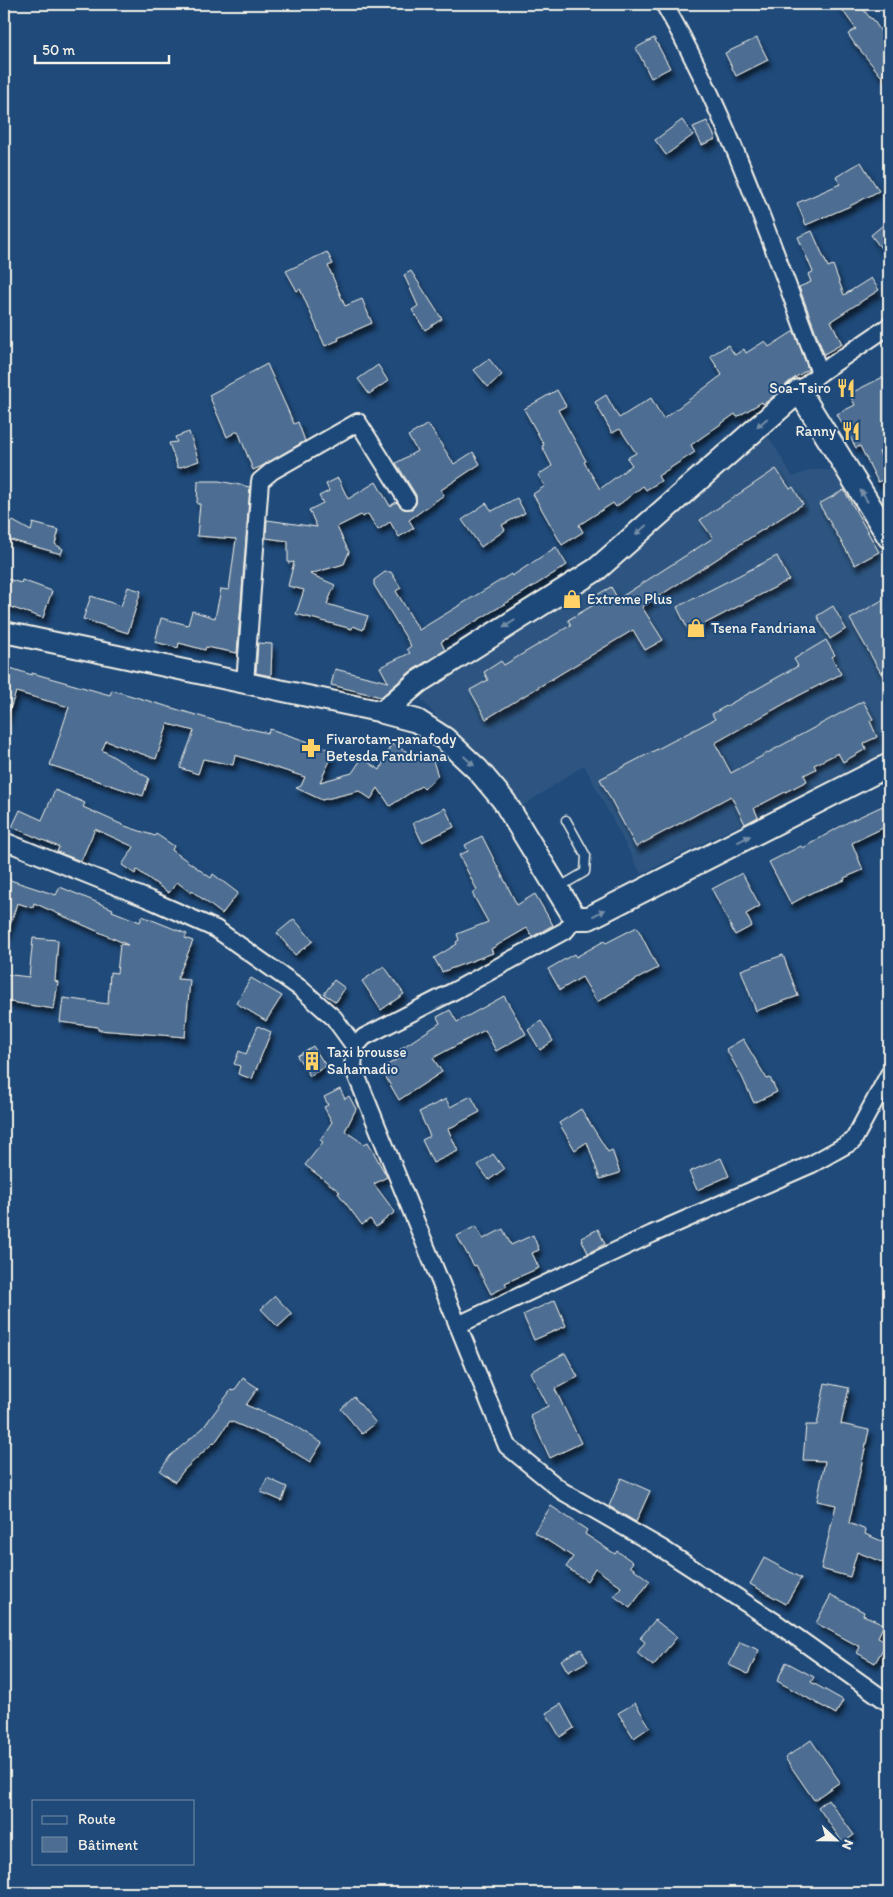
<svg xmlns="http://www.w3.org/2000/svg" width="893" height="1897" font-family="Itim,sans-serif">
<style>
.built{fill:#2d5581}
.building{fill:#4d6e92;stroke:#f4f1e8;filter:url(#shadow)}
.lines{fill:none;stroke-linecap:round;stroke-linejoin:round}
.service-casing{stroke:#f4f1e8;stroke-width:11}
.minor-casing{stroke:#f4f1e8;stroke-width:20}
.tertiary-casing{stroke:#f4f1e8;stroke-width:24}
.secondary-casing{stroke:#f4f1e8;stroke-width:26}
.service{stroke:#1f4a7a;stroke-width:8}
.minor{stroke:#1f4a7a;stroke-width:16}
.tertiary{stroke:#1f4a7a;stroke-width:20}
.secondary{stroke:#1f4a7a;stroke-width:22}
.oneway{fill:#748da6}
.labels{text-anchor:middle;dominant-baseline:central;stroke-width:4;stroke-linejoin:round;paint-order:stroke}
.poi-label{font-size:15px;fill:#f4f1e8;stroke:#1f4a7a;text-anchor:start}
</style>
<defs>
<filter id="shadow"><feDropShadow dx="3" dy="5.5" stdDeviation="2.5" flood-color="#0009"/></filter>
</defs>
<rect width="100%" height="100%" fill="#1f4a7a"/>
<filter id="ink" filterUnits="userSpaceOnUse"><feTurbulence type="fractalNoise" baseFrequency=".02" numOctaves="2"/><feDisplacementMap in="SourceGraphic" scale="10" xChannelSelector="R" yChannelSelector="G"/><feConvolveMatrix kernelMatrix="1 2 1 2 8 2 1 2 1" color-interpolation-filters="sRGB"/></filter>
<g filter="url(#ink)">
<path class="built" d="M766 432 793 477 810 470H833L889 549V750L641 874 584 765 517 810 411 687 596 568Z"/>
<g class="building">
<path d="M838 4H859L871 19 872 18 882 33 889 27V69L881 76 857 46H856L848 34 856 29Z"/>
<path d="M654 38 670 68 651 78 636 48Z"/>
<path d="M757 38 768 60 736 76 725 53Z"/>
<path d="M682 120 693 135 666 155 655 140Z"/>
<path d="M707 121 716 139 702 145 693 127Z"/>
<path d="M861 162 879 191 848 207 806 225 797 203 840 184 836 177Z"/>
<path d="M889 220V259L871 235Z"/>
<path d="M812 231 828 267 833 265 844 295 871 278 879 290 831 321 842 344 824 354 799 287 811 282 808 274 813 272 798 237Z"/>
<path d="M327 252 333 264 328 266 345 306 362 299 372 323 338 338 339 340 325 346 300 289 297 291 286 271Z"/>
<path d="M411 271 442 319 425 330 412 310 418 306 404 275Z"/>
<path d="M794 331 808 369 789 382 769 400 763 404 762 402 737 417 735 414 691 445 695 452 658 476 661 481 646 490 643 486 616 507 613 503 579 525 583 532 562 545 533 494 545 486 538 475 552 466 542 446 544 445 524 409 557 390 566 406 558 410 586 461 584 462 600 489 632 465 627 458 636 453 620 429 612 433 595 402 606 395 619 418 651 398 663 419 722 375 710 356 728 345 735 355 744 349 746 353 765 341 769 347Z"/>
<path d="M489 359 502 375 488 387 474 370Z"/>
<path d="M267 364 294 424 298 422 305 441 262 466 253 470 238 431 227 437 209 395Z"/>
<path d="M378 365 388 381 369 394 358 379Z"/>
<path d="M883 377 889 387V447L879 452 889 472V477L878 482 860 446 856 448 837 414 855 405 849 394Z"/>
<path d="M428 424 454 464 473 452 480 464 441 490 444 495 409 520 414 528 399 537 390 522 378 530 368 514 363 517 361 515 337 527 349 552 344 564 310 574 335 585 327 604 368 616 363 630 353 626 352 629 296 614 304 590 288 586 294 562 288 563V541L266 538 267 520 317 527 309 510 323 503 319 496 329 491 326 484 338 478 348 499 376 482 390 506 396 502 403 509H412L416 504V495L396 463 417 451 408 436Z"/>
<path d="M189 432 199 461 178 468 169 443 177 442 175 437Z"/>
<path d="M776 469 790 489 793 487 803 504 642 607 663 640 645 650 633 630 486 719 470 690 488 680 484 672 501 661 504 665 571 625 568 620 597 603 593 597 611 587 618 599 713 538 700 520Z"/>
<path d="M198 481H219L250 487 237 653 206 647 205 650 179 643 178 648 155 642 161 618 188 625 192 611 215 618 221 589 229 590 236 539 197 536 200 504H197Z"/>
<path d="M844 490 879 552 855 565 819 504Z"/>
<path d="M517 498 525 513 502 525 505 530 481 547 462 520 486 503 492 511Z"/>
<path d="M4 516 31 531 33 523 59 530 55 544 63 549 61 554 4 538Z"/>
<path d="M556 547 567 565 523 593 441 642 445 650 411 671 381 697 331 685 335 669 388 682 380 667 410 653 407 649 411 646 374 585V580L385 572H391L401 588 396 591 419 630 511 574 512 576Z"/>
<path d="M777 556 789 580 689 632 677 607Z"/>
<path d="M4 578 21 583 22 580 52 591 43 618 4 605Z"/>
<path d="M128 587 141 591 128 633 83 619 91 596 121 606Z"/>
<path d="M889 596V687L850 619Z"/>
<path d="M833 606 846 629 830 639 817 616Z"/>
<path d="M826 640 835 655 832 657 841 674 798 696 715 743 731 773 863 701 873 719 870 721 877 737 864 743 866 749 843 762 838 753 814 765 816 769 804 775 807 781 754 808 758 817 745 824 731 796 636 847 600 779 715 719 712 714 798 666 794 659Z"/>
<path d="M258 643 272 644 271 676 256 673Z"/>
<path d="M4 666 32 675V673L110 695 112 690 216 721 268 733 270 729 318 745 334 752 320 782 352 773 360 761 356 754 380 770 391 744 410 753 409 757 433 761 438 776 424 789 421 786 390 806 378 788 371 799 359 791 322 800 296 788 301 786 305 777 235 755 233 765 203 759 198 774 180 768 194 731 168 724 156 759 106 741 102 750 149 778 143 796 50 765 69 707 16 692 6 720H4Z"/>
<path d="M55 790 85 803 83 807 125 826 155 836 156 834 174 846 172 850 211 878 213 874 238 893 222 914 192 891 191 893 177 882 169 893 137 870 135 874 122 865 134 847 95 829 81 861 57 852 59 847 12 827 20 810 42 820Z"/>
<path d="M889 803V825L852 843 863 870 844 878 845 880 813 892 791 904 769 862 801 846 803 848 848 822Z"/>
<path d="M445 808 454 827 422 842 413 823Z"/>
<path d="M482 836 517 905 535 894 553 925 532 937 527 928 491 949 493 953 442 972 434 958 457 944 456 942 459 940 457 934 488 922 472 893 477 890 459 855 468 851 465 845Z"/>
<path d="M742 873 760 906 746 914 752 926 735 935 712 889Z"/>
<path d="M4 878 56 895 60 887 113 909 112 911 140 922 142 916 187 934 185 938 193 941 177 979 190 980 185 1037 98 1030V1027L60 1022 63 998 108 1004 110 972 117 973 120 944 128 945 34 903 33 908 17 903 7 935 4 934Z"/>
<path d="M294 919 313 941 295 955 277 933Z"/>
<path d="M637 927 658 968 620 988 597 1002 582 977 560 990 548 969 574 954 576 957 604 941 606 943Z"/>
<path d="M33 938 58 940 55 981 58 982 54 1009 4 1001V974L29 977Z"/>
<path d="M783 955 798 996 756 1011 741 970Z"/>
<path d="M384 966 404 994 381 1010 362 981Z"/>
<path d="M251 978 282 996 266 1021 236 1003Z"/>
<path d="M334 980 345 988 336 1002 324 994Z"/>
<path d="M504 996 526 1034 496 1051 485 1030 433 1058 442 1072 399 1100 381 1069 404 1055 400 1049 440 1023 437 1017 450 1010 457 1022Z"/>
<path d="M541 1021 553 1041 540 1050 528 1030Z"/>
<path d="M258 1026 271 1032 252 1079 238 1074 240 1066 234 1064 239 1051 246 1054Z"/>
<path d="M743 1039 767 1079 770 1078 777 1092 754 1103 742 1077 726 1049Z"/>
<path d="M313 1046 326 1066 310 1076 297 1056Z"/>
<path d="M340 1089 345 1099 349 1096 356 1109 345 1131 364 1144 368 1142 387 1177 374 1184 395 1212 376 1227 370 1219 362 1225 338 1193 340 1192 305 1165 323 1142 320 1140 332 1122 324 1107 328 1105 324 1097Z"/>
<path d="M471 1096 480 1112 448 1129 458 1151 433 1163 422 1140 430 1136 419 1112 446 1099 450 1107Z"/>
<path d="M581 1109 608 1152 612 1150 620 1173 600 1179 587 1142 575 1150 559 1123Z"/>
<path d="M493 1154 504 1169 489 1180 478 1165Z"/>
<path d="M721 1158 729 1176 697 1190 689 1172Z"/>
<path d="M476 1226 483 1239 503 1229 511 1245 533 1235 539 1250 532 1253 539 1268 505 1283 507 1286 491 1294 476 1265 474 1266 457 1236Z"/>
<path d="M598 1229 605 1244 588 1253 581 1238Z"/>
<path d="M275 1296 292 1314 278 1327 261 1309Z"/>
<path d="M555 1300 566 1326 534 1340 523 1315Z"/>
<path d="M565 1353 578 1377 555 1389 581 1443 550 1458 530 1415 548 1406 530 1372Z"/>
<path d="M243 1378 258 1388 246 1405 295 1426 322 1443 310 1462 274 1440 230 1421 214 1444 213 1443 184 1470 175 1482 160 1471 170 1456 203 1428 231 1390 234 1391Z"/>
<path d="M825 1383 849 1388 841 1424 869 1430 849 1523 866 1530 865 1534 889 1544V1565L857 1552 850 1577 821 1569 836 1505 817 1501 825 1461 803 1460 806 1425H817Z"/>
<path d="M354 1397 376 1423 362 1434 341 1409Z"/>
<path d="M267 1478 287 1487 282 1501 261 1492Z"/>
<path d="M621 1478 650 1491 636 1522 609 1506Z"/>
<path d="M551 1506 587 1530 585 1534 615 1554 617 1551 633 1562 630 1566 650 1581 630 1608 614 1596 621 1587 595 1568 587 1581 566 1567 573 1557 534 1532Z"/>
<path d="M764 1558 801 1578 786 1604 750 1584Z"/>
<path d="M831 1595 864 1612 863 1615 884 1624 878 1637 887 1642 875 1663 857 1653 860 1647 816 1623Z"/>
<path d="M655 1620 677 1637 653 1666 637 1653 645 1642 640 1638Z"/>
<path d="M740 1642 759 1650 748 1674 729 1665Z"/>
<path d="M581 1649 588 1661 568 1672 561 1660Z"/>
<path d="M786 1662 814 1677 811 1682 843 1700 836 1714 777 1681Z"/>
<path d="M635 1703 650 1727 634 1738 618 1713Z"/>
<path d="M561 1704 574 1728 560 1737 546 1713Z"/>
<path d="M811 1740 840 1782 814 1800 785 1758Z"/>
<path d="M828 1799 854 1835 843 1843 818 1807Z"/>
</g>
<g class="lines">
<g class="service-casing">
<path id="service" d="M558 888 585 872 586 856 566 820"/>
</g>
<g class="minor-casing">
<g id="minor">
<path d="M664 4C730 119 773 248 820 373"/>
<path d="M799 391 820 373 889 326"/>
<path d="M245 683 260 481 272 471 358 422 407 500"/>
<path d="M4 841 153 901 216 929 300 988 334 1018 355 1047"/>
<path d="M575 918 566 930 454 991 364 1037 355 1047 353 1067 507 1446 562 1491 661 1548 775 1622 889 1703"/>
<path d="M458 1325 652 1234 812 1164 853 1141 889 1074"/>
</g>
</g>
<g class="tertiary-casing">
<path id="tertiary" d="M4 632 383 712"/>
</g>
<g class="secondary-casing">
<g id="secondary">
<path d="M383 712 418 682 597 569 799 391 889 537"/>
<path d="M383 712 417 721 445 739 478 770 504 801 575 918H589L889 765"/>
</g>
</g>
<use href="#service" class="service"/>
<use href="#minor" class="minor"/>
<use href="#tertiary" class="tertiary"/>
<use href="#secondary" class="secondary"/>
</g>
<defs><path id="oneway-solid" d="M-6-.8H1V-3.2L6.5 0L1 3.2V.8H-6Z" transform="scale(1.25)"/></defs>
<g class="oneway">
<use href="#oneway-solid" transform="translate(762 423) rotate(139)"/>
<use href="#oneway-solid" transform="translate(864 496) rotate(-122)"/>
<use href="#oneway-solid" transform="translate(641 530) rotate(139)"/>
<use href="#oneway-solid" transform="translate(509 624) rotate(148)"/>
<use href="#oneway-solid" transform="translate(469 761) rotate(43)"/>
<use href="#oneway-solid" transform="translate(744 839) rotate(-27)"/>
<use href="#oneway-solid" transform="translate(599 913) rotate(-27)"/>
</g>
</g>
<defs>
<g id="restaurant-bare" transform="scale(1.5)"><path d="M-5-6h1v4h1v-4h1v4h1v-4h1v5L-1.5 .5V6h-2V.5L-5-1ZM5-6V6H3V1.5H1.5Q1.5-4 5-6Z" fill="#ffd166" stroke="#1f4a7a" stroke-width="2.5" paint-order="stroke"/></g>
<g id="shop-bare" transform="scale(1.5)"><path d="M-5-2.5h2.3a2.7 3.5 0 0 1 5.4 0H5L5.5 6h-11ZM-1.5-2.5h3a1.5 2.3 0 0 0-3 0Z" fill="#ffd166" stroke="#1f4a7a" stroke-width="2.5" paint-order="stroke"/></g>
<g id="pharmacy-bare" transform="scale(1.5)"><path d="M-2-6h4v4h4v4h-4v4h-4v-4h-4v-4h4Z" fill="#ffd166" stroke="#1f4a7a" stroke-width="2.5" paint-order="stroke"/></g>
<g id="building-bare" transform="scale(1.5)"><path d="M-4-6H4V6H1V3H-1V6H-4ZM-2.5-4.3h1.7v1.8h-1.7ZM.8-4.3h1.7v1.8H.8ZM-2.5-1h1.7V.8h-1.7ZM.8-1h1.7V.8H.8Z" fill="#ffd166" stroke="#1f4a7a" stroke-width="2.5" paint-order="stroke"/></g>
</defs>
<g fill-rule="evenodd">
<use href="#restaurant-bare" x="846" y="388"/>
<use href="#restaurant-bare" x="851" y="431"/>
<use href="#shop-bare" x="572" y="599"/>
<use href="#shop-bare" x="696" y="628"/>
<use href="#pharmacy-bare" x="311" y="748"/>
<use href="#building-bare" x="312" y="1061"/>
</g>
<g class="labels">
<g class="poi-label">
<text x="831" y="388" text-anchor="end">Soa-Tsiro</text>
<text x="836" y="431" text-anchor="end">Ranny</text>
<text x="587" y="599">Extreme Plus</text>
<text x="711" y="628">Tsena Fandriana</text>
<text x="326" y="739">Fivarotam-panafody<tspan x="326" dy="17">Betesda Fandriana</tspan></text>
<text x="327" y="1052">Taxi brousse<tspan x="327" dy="17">Sahamadio</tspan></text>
</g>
</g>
<rect width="893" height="1897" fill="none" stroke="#1f4a7a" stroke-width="20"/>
<rect x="10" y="10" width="873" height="1877" fill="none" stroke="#f4f1e8" stroke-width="2" filter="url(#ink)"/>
<rect x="32" y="1800" width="162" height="65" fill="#1f4a7a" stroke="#748da6"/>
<rect x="42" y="1816" width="25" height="8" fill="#1f4a7a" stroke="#748da6"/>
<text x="78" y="1824" font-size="15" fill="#f4f1e8">Route</text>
<rect x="42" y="1837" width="25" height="15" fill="#4d6e92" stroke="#748da6"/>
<text x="78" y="1850" font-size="15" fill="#f4f1e8">Bâtiment</text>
<g transform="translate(836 1840) rotate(112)" stroke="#1f4a7a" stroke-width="4" paint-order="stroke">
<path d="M0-4L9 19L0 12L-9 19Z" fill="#f4f1e8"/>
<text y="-8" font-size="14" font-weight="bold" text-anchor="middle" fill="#f4f1e8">N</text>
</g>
<path d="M35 55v8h134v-8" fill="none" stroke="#f4f1e8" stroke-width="2.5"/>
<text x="42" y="55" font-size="15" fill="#f4f1e8" stroke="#1f4a7a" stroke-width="4" paint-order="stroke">50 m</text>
</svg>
